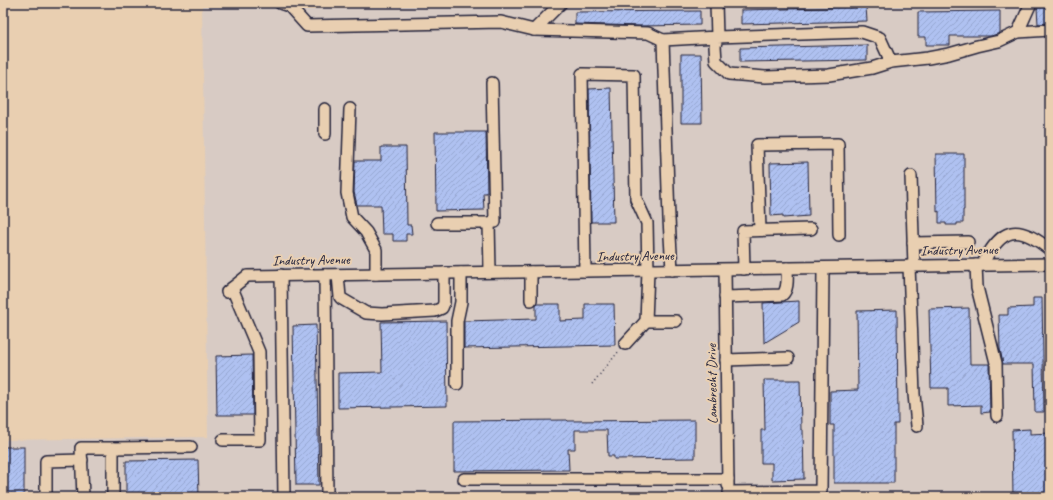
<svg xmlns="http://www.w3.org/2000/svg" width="1053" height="500" font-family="Caveat,sans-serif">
  <defs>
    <pattern id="building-hatch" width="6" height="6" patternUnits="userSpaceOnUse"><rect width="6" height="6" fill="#afc1f1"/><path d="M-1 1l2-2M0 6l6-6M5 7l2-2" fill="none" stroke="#96a6d0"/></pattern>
  </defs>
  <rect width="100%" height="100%" fill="#e9cfb1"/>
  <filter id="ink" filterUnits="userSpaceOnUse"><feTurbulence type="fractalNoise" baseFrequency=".025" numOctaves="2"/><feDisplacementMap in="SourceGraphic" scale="8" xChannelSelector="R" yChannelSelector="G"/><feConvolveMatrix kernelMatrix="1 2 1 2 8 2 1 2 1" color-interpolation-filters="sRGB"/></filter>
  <g filter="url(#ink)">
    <!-- built -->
    <polygon fill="#d8cbc4" points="202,3 1050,3 1050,497 3,497 3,440 208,437"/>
    <!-- building -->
    <g fill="url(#building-hatch)" stroke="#22223b">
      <polygon points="866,7 867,21 741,24 741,10"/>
      <polygon points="1050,7 1050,23 1038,24 1037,8"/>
      <polygon points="700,11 700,25 640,26 575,24 575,12"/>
      <polygon points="1000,11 1000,33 991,36 950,36 950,45 926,45 926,37 918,37 918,12"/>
      <polygon points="867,45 867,60 740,62 740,48"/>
      <polygon points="681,54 701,54 702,123 681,123"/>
      <polygon points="611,88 614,222 591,222 589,89"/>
      <polygon points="435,132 486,132 487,193 483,193 484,210 436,211"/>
      <polygon points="381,147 406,147 407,225 411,225 412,234 406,234 406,241 393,241 393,234 382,234 381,205 357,205 354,192 355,161 381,161"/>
      <polygon points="936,154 964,154 964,210 963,210 963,223 957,223 957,225 946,225 946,223 939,223 939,211 937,212"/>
      <polygon points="808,162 809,216 783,218 783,215 771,216 770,163"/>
      <polygon points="1033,298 1042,298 1044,412 1035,412 1034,364 1003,364 1000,349 999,315 1008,315 1008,308 1033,307"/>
      <polygon points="799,301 799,322 764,343 763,303"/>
      <polygon points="536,304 560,304 560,321 585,320 585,304 614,304 615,345 464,348 464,321 536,319"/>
      <polygon points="969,308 970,364 989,364 990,412 981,413 981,405 948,406 948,388 931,388 929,309"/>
      <polygon points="897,310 898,424 894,424 894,483 834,483 834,425 830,425 830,391 858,390 857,311"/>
      <polygon points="446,321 447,406 338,408 338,373 382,372 381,322"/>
      <polygon points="316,325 319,485 296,485 293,326"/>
      <polygon points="252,355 253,415 217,415 216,356"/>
      <polygon points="764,380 800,380 801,430 803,430 804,479 772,480 772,463 761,463 761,430 765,430"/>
      <polygon points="567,420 568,421 695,420 695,458 614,459 614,456 608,456 607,430 575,430 575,449 568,449 569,470 454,471 454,421"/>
      <polygon points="1030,429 1030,434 1050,433 1050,497 1013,497 1012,430"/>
      <rect x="3" y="447" width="21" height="50"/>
      <polygon points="198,460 199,497 126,497 126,461"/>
    </g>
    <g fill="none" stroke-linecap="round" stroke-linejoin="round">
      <defs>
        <g id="minor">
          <polyline points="280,3 289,6 307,26 501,22 534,30 648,33 663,40"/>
          <polyline points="534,30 561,3"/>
          <polyline points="1018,32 1031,3"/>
          <polyline points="891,62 880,38 862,32 717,37 715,46 716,61 729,74 765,77 829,75 872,68 891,62 928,58 949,54 977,46 999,41 1018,32 1050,30"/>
          <polyline points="350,109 347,193 352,217 366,232 376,250 376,274"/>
          <polyline points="325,134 325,109"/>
          <polyline points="911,176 914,266"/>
          <polyline points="437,223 489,223 490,272"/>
          <polyline points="489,223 495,222 492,83"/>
          <polyline points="760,230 757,145 838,144 839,235"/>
          <polyline points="913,243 968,242"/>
          <polyline points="976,265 977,287 996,363 997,416"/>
          <path d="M 982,265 C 1001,228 1017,222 1050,250"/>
          <polyline points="909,266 914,394 917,426"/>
          <polyline points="744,269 743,231 811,229"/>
          <polyline points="672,270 669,219 663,40 717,37 716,3"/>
          <polyline points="725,270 728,485"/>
          <polyline points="585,271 582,74 634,75 636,199 647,223 648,271 646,321 625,344"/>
          <polyline points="281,275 284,497"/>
          <polyline points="325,275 327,497"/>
          <polyline points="338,275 340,297 342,299 366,313 382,314 435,311 442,308 444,303 444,273"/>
          <polyline points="227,292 247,276 1050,264"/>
          <path d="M 725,297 L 782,295 C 789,289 787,277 787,268"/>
          <polyline points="531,300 531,272"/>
          <polyline points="646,321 676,321"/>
          <polyline points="726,360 788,358"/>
          <polyline points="457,384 457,321 461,302 461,273"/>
          <polyline points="223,440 260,440 259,352 232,288"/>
          <polyline points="113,448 191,447"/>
          <polyline points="464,479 728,479"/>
          <polyline points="729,492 821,491 823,268"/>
          <polyline points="46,497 46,461 82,460"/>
          <polyline points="83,497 81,448 113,448 113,497"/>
        </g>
      </defs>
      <!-- minor casing -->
      <use href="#minor" stroke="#22223b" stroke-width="14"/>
      <!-- path -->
      <polyline stroke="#22223b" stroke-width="1.5" stroke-dasharray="1 3" stroke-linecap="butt" points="592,384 619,351"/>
      <!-- minor -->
      <use href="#minor" stroke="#e9cfb1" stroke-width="11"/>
    </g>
  </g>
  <g text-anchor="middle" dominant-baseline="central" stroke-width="4" stroke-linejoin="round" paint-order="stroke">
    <!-- street labels -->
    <g font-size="14" fill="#22223b" stroke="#e9cfb1">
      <text transform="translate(959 250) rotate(-1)">Industry Avenue</text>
      <text transform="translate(635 256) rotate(-1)">Industry Avenue</text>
      <text transform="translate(311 260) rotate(-1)">Industry Avenue</text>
      <text transform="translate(712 384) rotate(-91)">Lambrecht Drive</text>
    </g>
  </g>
  <!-- margin -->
  <rect width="1053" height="500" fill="none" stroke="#e9cfb1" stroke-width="16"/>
  <rect x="8" y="8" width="1037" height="484" fill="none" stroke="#22223b" stroke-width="1.5" filter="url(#ink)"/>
</svg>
